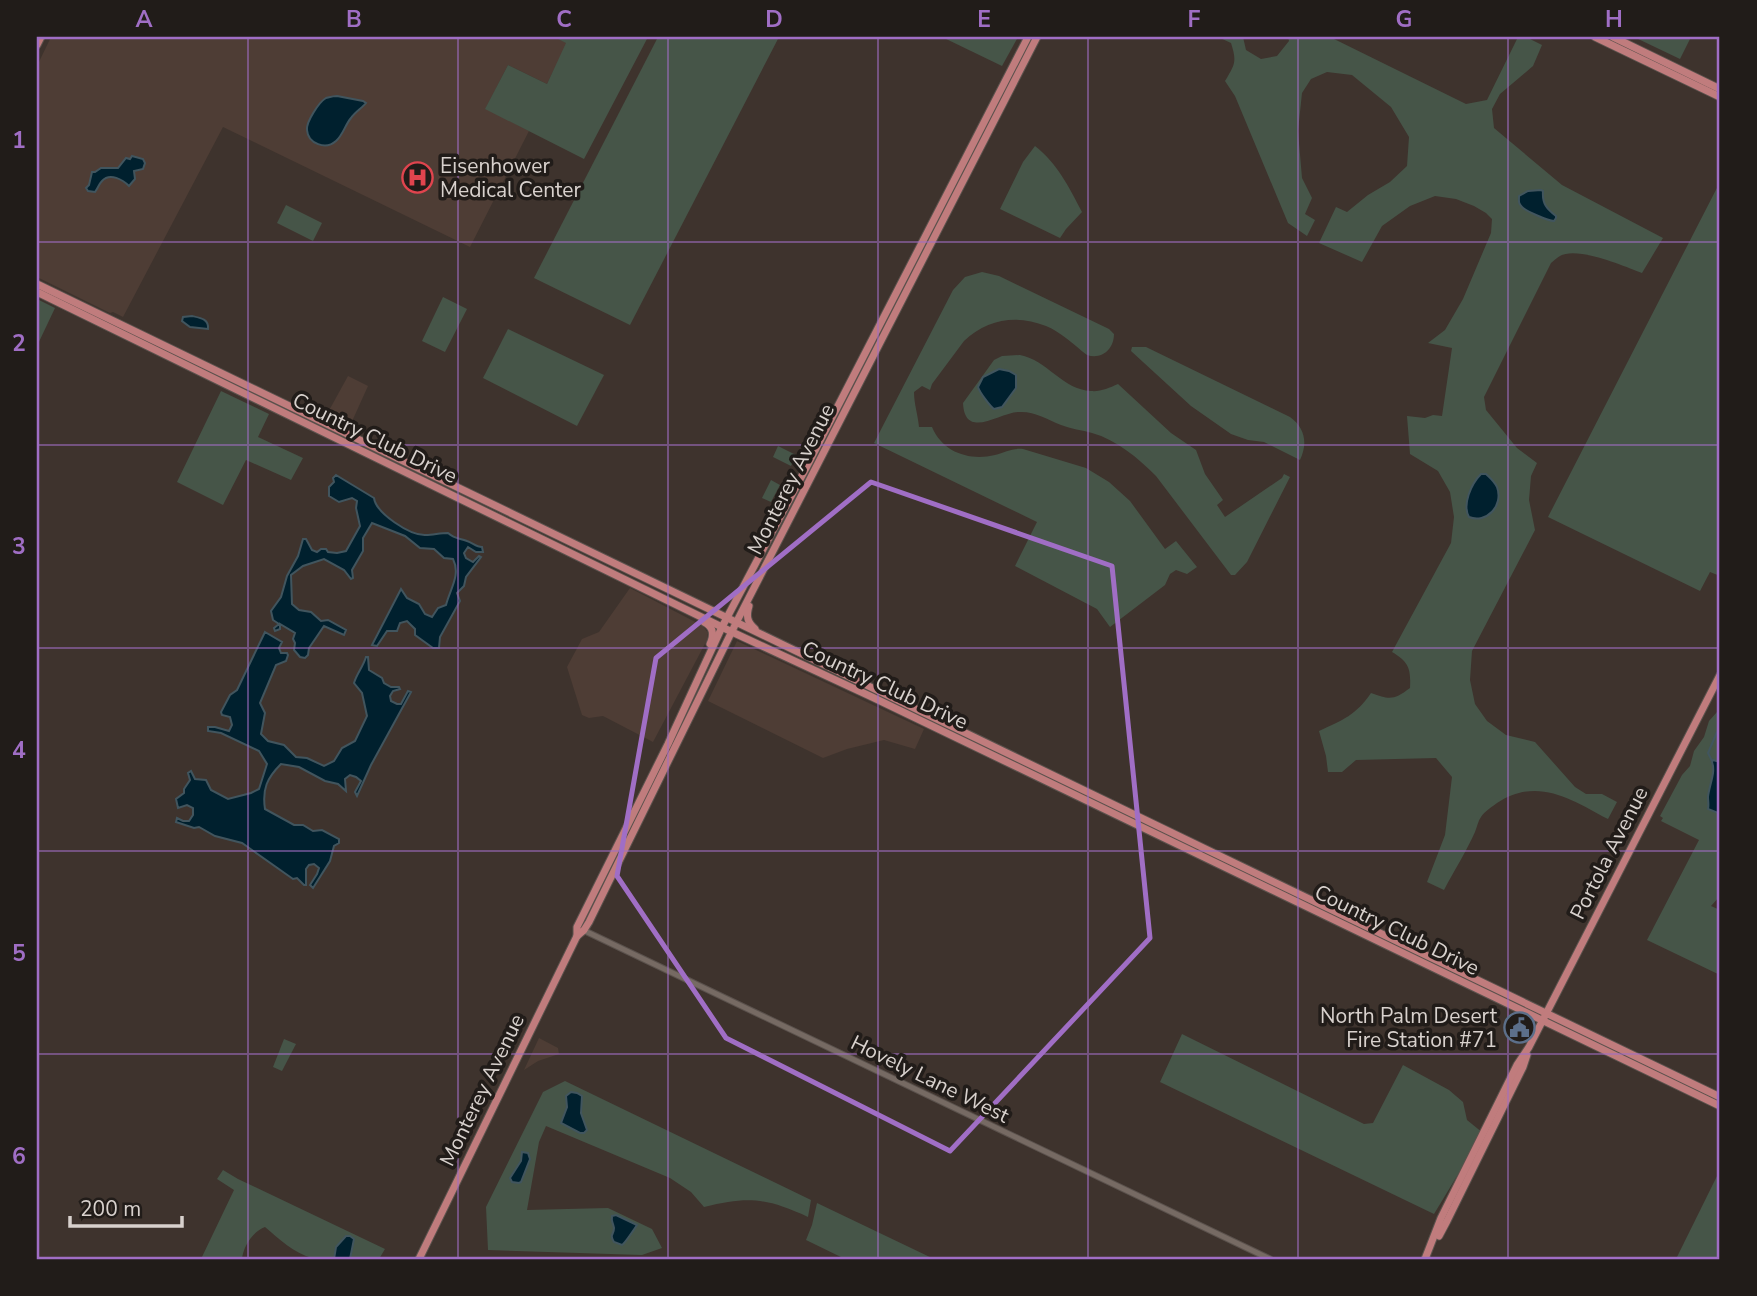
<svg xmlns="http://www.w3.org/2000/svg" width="1757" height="1296" font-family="'Nunito Sans',sans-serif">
  <rect width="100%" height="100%" fill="#3e332d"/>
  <!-- built -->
  <g fill="#4e3d35">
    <polygon points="51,37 554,37 567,43 547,84 508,65 486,108 529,131 470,247 223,127 123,317 113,312 110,313 37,277 37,66"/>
    <polygon points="348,376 368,386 349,428 326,416"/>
    <polygon points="630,588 703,626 708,633 707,640 653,742 603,716 589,718 582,715 567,667 582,639 599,632"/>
    <polygon points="737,641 924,729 915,749 884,740 847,749 823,758 708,701"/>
    <polygon points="539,1038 558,1048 559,1054 538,1061 524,1070"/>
  </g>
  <!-- green -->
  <g fill="#465548">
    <polygon points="554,37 648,37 584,159 485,109 508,65 547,84 566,43"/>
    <polygon points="658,37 779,37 630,325 534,278"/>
    <polygon points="942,37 1018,37 1002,66"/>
    <path d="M 1218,37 L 1243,37 L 1246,50 L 1261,59 L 1277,56 L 1289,41 L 1288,37 L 1330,37 L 1466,104 L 1487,100 L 1518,37 L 1526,37 L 1542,45 L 1533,66 L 1500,94 L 1492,109 L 1494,128 L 1562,185 L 1663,238 L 1642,273 C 1624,266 1577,246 1560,256 C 1556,258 1554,261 1551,263 L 1484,397 L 1486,410 L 1517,448 L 1537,463 L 1531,476 L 1529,500 L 1535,530 L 1472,651 L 1470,680 L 1475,704 L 1487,721 L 1506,735 L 1535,742 L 1575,787 L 1586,794 L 1602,794 L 1617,802 L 1608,819 C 1572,800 1538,776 1497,803 C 1492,807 1485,811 1481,817 C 1478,821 1477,827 1475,832 C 1466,852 1454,871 1444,890 L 1427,882 L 1445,835 L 1452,777 L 1436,758 L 1356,760 L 1342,772 L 1328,772 L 1326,756 L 1319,731 C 1343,720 1356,715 1371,693 C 1390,700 1394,700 1410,688 C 1411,669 1409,662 1392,652 L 1451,543 L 1454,517 L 1450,492 L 1438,471 L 1410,454 L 1407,416 L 1425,418 L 1433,415 L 1442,416 L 1452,348 L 1428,343 L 1445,330 L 1463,299 L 1491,233 L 1492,219 L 1486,213 L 1474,206 L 1456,199 L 1435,196 L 1410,206 L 1382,226 L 1362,262 L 1319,243 L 1336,207 L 1347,212 L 1368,195 L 1390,182 L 1407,166 L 1409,137 L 1391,107 L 1352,75 L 1327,72 L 1311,79 L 1302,93 L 1298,131 L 1302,178 L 1312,198 L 1305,214 L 1315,220 L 1307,236 L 1288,223 L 1235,96 L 1225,81 C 1235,64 1237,62 1231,43 Z"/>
    <polygon points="1634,37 1691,37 1680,59"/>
    <path d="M 1035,146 C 1057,163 1069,187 1082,212 L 1066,229 L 1060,238 L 1000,209 L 1023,162 Z"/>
    <polygon points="1720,182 1720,576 1710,572 1700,591 1548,517"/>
    <polygon points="286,205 322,223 313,241 277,223"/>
    <path d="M 982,272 L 999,276 L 1109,329 L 1114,334 C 1114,349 1102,360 1087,355 C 1074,345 1061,332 1046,326 C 1017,314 987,319 964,341 L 932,384 L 930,390 L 922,386 L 914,392 C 914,404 918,415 919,427 L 932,427 C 943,453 970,461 995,455 C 1005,452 1013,448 1023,449 L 1086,468 L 1109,482 L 1130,501 L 1165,549 L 1176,541 L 1197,567 L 1187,574 L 1176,570 L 1170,574 L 1165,585 L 1110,627 L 1097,609 L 1015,566 L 1037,522 L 874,443 L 953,290 L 965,277 Z"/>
    <polygon points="443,297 467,309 445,352 422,341"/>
    <polygon points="37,299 55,308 37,346"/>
    <polygon points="508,329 604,375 577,426 483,378"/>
    <path d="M 1132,347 L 1146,347 L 1290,417 C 1305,428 1308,443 1300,460 L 1264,442 L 1248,440 L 1231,434 L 1191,406 L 1131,351 Z"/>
    <path d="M 1020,355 C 1047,360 1063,390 1091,391 C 1100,392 1109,388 1118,384 L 1171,433 L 1196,450 L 1205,474 L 1223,500 L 1217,505 L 1225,517 L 1282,478 L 1284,474 L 1290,477 L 1247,562 L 1235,575 L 1231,575 L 1156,476 C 1138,458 1117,440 1092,433 C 1082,430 1071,429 1061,425 C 1047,419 1034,411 1019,412 C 1000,412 965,441 963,403 L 994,360 L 1002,356 Z"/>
    <polygon points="221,391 269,414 258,437 303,458 291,480 246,460 223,505 177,482"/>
    <polygon points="778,446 796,455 791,466 773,457"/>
    <polygon points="771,480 780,485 771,502 762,498"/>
    <polygon points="1720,705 1720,896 1711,906 1720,910 1720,975 1647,940 1699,840 1661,821 1663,818 1660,816 1682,775 1690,766 1694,751 1704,737 1709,721 1717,712"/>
    <polygon points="1182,1034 1364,1124 1373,1123 1403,1065 1449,1090 1463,1102 1467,1120 1483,1133 1434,1214 1160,1082"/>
    <polygon points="284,1039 296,1044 282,1071 273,1067"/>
    <path d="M 565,1081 L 811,1200 L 808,1217 C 766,1198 749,1196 704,1207 L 691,1192 L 670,1178 L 546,1126 L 539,1142 L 527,1210 L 608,1208 L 652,1229 L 662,1248 L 642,1255 L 488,1250 L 486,1207 L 543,1092 Z"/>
    <path d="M 223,1170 L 238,1179 L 385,1249 L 379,1259 C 363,1259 325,1262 312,1258 C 294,1253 279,1239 265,1227 C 253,1231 243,1247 242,1259 L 201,1259 L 234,1190 L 217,1179 Z"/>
    <polygon points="1720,1170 1720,1259 1676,1259"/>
    <polygon points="817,1203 934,1259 845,1259 806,1240 812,1225"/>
  </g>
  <!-- water -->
  <g fill="#00202e" stroke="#41555e" stroke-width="2">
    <path d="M 337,96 L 363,101 L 366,103 C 362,108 355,112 351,118 C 345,125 343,135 336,141 C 326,150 308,144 307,130 C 306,122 319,102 326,98 C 330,97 333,96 337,96 Z"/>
    <path d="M 132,156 L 143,159 L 145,163 L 143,169 L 134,171 L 135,179 L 129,186 C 123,180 110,172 102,181 C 99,184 98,188 95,192 L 88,191 L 86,188 L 89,185 L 92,172 L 95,172 L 101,168 L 118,168 L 126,158 L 130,159 Z"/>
    <path d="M 1541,190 L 1543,191 C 1542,204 1547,209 1556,216 L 1556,218 L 1554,221 C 1548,221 1526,211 1522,207 C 1518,203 1519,201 1519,196 L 1528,191 Z"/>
    <path d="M 192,316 C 201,318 209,319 208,329 L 190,327 L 182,321 L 183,317 Z"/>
    <path d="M 999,369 L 1009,371 L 1016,375 L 1016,388 L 1002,407 L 994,409 C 990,406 980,393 978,387 L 983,377 Z"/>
    <path d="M 1481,474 L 1486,474 C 1490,478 1494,481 1497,487 C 1504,506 1486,524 1469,517 C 1462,505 1471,484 1481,474 Z"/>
    <path d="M 336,475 L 374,498 C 376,513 410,536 426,535 C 433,535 440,533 448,533 C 455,539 459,538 467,541 C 473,543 476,547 482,547 L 483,552 L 476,552 L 468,547 L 464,553 L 466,558 L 473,562 L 479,556 L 481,557 L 466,577 L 464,586 L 457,593 L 460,601 L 440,637 L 439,648 L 433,648 L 415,635 L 415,629 L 407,621 L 400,623 L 397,631 L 387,631 L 377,646 L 372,645 L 401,589 L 407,598 L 419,604 L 425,614 L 432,617 L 438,608 L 446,605 C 450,589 461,575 453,559 L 444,558 L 434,549 L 420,548 L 405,536 L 372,523 L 363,538 L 363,551 L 352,570 L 353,578 L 351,579 L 344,570 L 324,559 L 303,566 L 291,575 L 292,604 L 299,610 L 311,612 L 321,621 L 328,620 L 346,630 L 344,635 L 324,626 L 309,648 L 308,655 L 305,658 L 300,657 L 294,650 L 295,643 L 293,639 L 295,633 L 280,624 L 280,629 L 275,631 L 274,628 L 279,624 L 273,620 L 271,611 L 281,597 L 287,576 L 298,556 L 303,539 L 306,539 L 312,550 L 317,552 L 321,549 L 326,549 L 328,552 L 337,553 L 346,551 L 360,526 L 356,508 L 357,501 L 352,498 L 339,502 L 329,496 L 329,487 L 334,482 L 333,478 Z"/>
    <path d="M 265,632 L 282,642 L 279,648 L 281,653 L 287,653 L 288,655 L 286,661 L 276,665 L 260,703 L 265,713 L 261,734 L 268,741 L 284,745 L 296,757 L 307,758 L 324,766 L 334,761 L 342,748 L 355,741 L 367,716 L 362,693 L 354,683 C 357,673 363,667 366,657 L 368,657 L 369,670 L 382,678 L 384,683 L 391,687 L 399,687 L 400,689 L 393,691 L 390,696 L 391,701 L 397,704 L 401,704 L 408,691 L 411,692 L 371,765 L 357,796 L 355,792 L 361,781 L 356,777 L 350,775 L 345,779 L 346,791 L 338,784 L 325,781 L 299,767 L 281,764 C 267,778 262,789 265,809 L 294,825 L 303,825 L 313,831 L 322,830 L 339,839 L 339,843 L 334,846 L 330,861 L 313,888 L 310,885 L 317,874 L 319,868 L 314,864 L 309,865 L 306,869 L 306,885 L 304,885 L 297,878 L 293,879 L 242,843 L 215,836 L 199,827 L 194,828 L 176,822 L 177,818 L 183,821 L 189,821 L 193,815 L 193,808 L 187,805 L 178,808 L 176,799 L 184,793 L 184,789 L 190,780 L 188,773 L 191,771 L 195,779 L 206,780 L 211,790 L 228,799 L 251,793 L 259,789 L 267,764 L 259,751 L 221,733 L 208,731 L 208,727 L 215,727 L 229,731 L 232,725 L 230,717 L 222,715 L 221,712 L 230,695 L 237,690 Z"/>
    <path d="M 1713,760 L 1720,762 L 1720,812 L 1718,813 L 1708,809 C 1709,805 1708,801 1708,797 C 1709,785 1716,773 1712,762 Z"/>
    <polygon points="571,1092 577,1093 582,1096 581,1113 587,1130 584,1133 580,1133 561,1123 567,1107 566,1096"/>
    <polygon points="522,1152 528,1153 530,1159 521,1182 519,1183 512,1182 510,1178 521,1161"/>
    <path d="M 616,1215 L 637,1225 C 635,1228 625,1243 622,1245 L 614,1242 C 609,1234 614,1235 614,1228 C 613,1222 611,1222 612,1216 Z"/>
    <polygon points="346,1236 350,1236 354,1239 350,1259 334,1259 336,1247"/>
  </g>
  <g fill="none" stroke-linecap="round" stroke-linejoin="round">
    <!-- stream -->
    <polyline stroke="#41555e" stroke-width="2" points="1712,761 1708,753 1720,725"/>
    <defs>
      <polyline id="minor" points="583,930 1270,1259"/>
      <g id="major">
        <polyline points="1595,37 1720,97"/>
        <polyline points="1613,37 1720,89"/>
        <polyline points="37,45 41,37"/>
        <path d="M 37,284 C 597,557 1159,826 1720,1097"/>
        <polyline points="37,292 732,632 872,697 1720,1106"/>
        <path d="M 749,606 C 746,616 747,622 755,629"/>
        <path d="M 704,622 C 714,627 714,635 710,644"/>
        <polyline points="577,936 577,927 668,744 722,627 805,470 1028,37"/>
        <polyline points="1439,1236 1447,1221 1523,1067 1527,1055"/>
        <polyline points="419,1259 577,936 584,930 589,922 736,623 1037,37"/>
        <polyline points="1425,1259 1441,1218 1517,1065 1529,1047 1720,675"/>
      </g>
    </defs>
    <!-- minor casing -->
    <use href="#minor" stroke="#5b524d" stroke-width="7"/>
    <!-- major casing -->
    <use href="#major" stroke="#5b524d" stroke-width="9"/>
    <!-- minor -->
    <use href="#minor" stroke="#766a63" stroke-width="5"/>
    <!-- major -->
    <use href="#major" stroke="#c07c7d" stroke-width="7"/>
  </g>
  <!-- marked area -->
  <path fill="none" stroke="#a06ec5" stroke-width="5" stroke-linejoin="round" d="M 871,482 L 1112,566 L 1150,938 L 950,1151 L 726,1038 L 617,876 L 656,658 Z"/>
  <!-- grid -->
  <path fill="none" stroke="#a06ec5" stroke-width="2" stroke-opacity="0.55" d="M 248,37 L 248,1259M 458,37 L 458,1259M 668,37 L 668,1259M 878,37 L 878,1259M 1088,37 L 1088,1259M 1298,37 L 1298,1259M 1508,37 L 1508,1259M 37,242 L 1720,242M 37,445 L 1720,445M 37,648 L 1720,648M 37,851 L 1720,851M 37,1054 L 1720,1054"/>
  <!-- icons -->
  <defs>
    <symbol id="hospital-ring" viewBox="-11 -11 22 22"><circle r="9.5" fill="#211c19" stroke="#e0444e" stroke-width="1.5"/><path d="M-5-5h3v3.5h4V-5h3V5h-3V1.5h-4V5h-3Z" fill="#e0444e"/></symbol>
    <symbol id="civic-ring" viewBox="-11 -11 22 22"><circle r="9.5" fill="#211c19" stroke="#5c6f8a" stroke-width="1.5"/><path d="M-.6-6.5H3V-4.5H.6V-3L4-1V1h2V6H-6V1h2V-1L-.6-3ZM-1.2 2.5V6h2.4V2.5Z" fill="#5c6f8a"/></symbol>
  </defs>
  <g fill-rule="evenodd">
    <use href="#hospital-ring" x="400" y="160" width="35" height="35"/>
    <use href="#civic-ring" x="1502" y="1010" width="35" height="35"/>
  </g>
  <g text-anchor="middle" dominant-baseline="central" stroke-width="7" stroke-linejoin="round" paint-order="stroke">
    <!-- poi labels -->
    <g font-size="21" fill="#d8d1cd" stroke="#211c19" text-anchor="start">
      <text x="440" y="166">Eisenhower<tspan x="440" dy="24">Medical Center</tspan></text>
      <text x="1497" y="1016" text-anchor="end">North Palm Desert<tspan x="1497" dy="24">Fire Station #71</tspan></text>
    </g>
    <!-- street labels -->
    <g font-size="21" fill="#d8d1cd" stroke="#211c19">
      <text transform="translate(375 438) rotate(26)">Country Club Drive</text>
      <text transform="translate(791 479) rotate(-63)">Monterey Avenue</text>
      <text transform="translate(885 685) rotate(25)">Country Club Drive</text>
      <text transform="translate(1609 853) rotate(-63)">Portola Avenue</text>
      <text transform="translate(1397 930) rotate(26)">Country Club Drive</text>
      <text transform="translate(930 1079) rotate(26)">Hovely Lane West</text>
      <text transform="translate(482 1090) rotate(-64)">Monterey Avenue</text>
    </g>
  </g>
  <!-- border -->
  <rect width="1757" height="1296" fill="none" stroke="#211c19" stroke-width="77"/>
  <!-- scale -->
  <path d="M70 1216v10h112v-10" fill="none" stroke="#d8d1cd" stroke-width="3.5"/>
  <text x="80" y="1216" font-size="21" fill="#d8d1cd" stroke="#211c19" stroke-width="5" paint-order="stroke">200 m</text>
  <rect x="38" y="38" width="1680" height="1220" fill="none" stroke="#a06ec5" stroke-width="2.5"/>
  <g font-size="23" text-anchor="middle" font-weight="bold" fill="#a06ec5">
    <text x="144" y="27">A</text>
    <text x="354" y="27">B</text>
    <text x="564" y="27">C</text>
    <text x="774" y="27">D</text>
    <text x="984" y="27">E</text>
    <text x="1194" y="27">F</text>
    <text x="1404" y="27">G</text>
    <text x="1614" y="27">H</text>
    <text x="19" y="148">1</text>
    <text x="19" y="351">2</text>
    <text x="19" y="554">3</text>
    <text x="19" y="758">4</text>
    <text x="19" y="961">5</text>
    <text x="19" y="1164">6</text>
  </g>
</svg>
